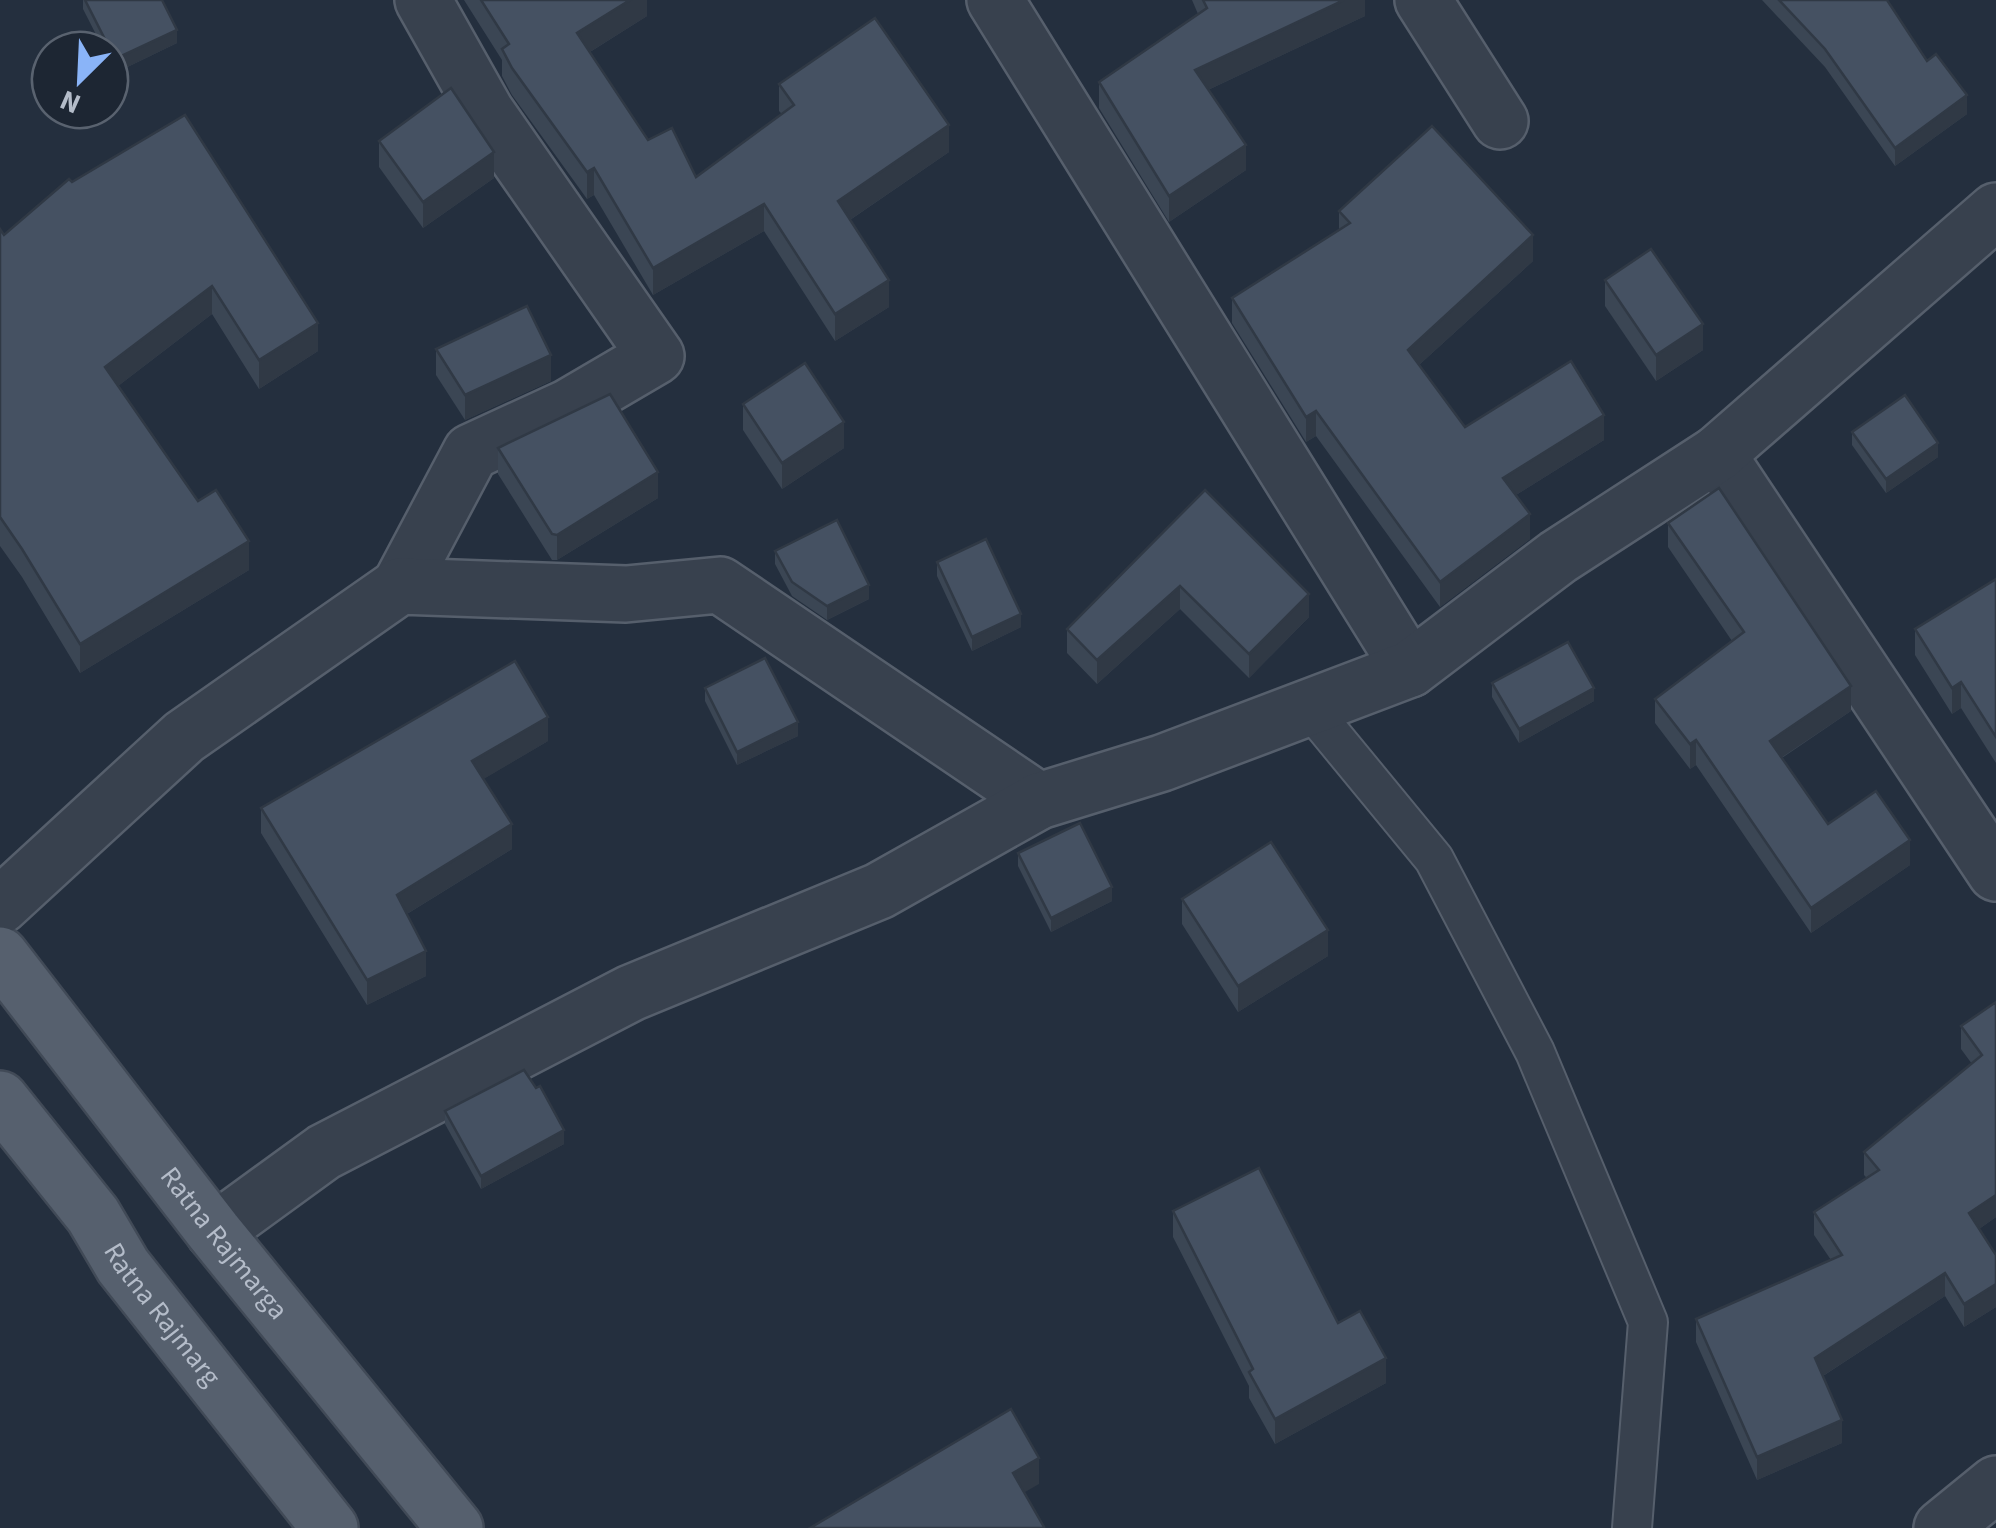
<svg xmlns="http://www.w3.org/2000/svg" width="1996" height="1528" font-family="'Source Sans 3',sans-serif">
  <rect width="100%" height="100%" fill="#242f3e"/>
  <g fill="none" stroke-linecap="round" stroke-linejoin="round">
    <defs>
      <polyline id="lane" points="1309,707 1434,859 1535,1052 1648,1322 1632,1528"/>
      <g id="street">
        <polyline points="995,0 1410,669"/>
        <polyline points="1423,0 1500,121"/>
        <polyline points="1717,454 1996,873"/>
        <polyline points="400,586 471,452 569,407 656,356 486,112 423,0"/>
        <polyline points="0,906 184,737 400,586 626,594 720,585 1039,801"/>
        <polyline points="214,1232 324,1152 631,993 879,891 1039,801 1162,763 1410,669 1558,557 1717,454 1996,211"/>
        <polyline points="1942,1528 1996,1484"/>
      </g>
      <g id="primary">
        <path id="s1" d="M 0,955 L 214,1232 L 455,1528"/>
        <path id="s2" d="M 0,1099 L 93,1215 L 123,1266 L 330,1528"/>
      </g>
    </defs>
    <!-- lane casing -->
    <use href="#lane" stroke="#565f6c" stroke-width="42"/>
    <!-- street casing -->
    <use href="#street" stroke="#565f6c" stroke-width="60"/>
    <!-- primary casing -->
    <use href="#primary" stroke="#414a57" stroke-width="60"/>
    <!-- lane -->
    <use href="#lane" stroke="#38414e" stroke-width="38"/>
    <!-- street -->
    <use href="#street" stroke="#38414e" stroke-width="55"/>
    <!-- primary -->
    <use href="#primary" stroke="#56606e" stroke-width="55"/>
  </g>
  <!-- wall -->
  <g fill="#3b4654">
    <polygon points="83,0 162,0 177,43 115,73 110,63 110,50 104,50 83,9"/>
    <polygon points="464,0 647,0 647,16 590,52 648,140 696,177 782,114 779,111 779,84 949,152 850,220 889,307 835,341 764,231 653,295 594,195 587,199 512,95 502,76 502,60"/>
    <polygon points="1192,0 1365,0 1365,16 1208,90 1246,170 1169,222 1099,108 1099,82 1198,14"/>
    <polygon points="1762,0 1887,0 1927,61 1967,114 1895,166 1825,67"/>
    <polygon points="379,141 494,178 423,228 379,167"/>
    <polygon points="72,182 318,351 259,389 212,314 118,386 198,501 249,570 80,673 22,577 0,546 0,229 4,235"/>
    <polygon points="1339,211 1533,261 1419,365 1465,427 1604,440 1516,495 1530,539 1440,607 1316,436 1306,442 1232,323 1232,298 1339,230"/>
    <polygon points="1605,280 1703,350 1656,381 1605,306"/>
    <polygon points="436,349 551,381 465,420 436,375"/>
    <polygon points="743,404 844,448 782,489 743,430"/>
    <polygon points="1852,432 1938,457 1886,493 1852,445"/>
    <polygon points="498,448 658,498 557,560 552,560 498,474"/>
    <polygon points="1205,490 1309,617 1249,678 1180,609 1097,684 1067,653 1067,629"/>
    <polygon points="1668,523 1851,711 1782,758 1828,824 1910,865 1811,933 1696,765 1690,769 1655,723 1655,699 1732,641 1668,547"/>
    <polygon points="775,551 869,599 827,620 792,596 775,564"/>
    <polygon points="937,562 1021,627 972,651 937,576"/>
    <polygon points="1996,579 1996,763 1961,708 1952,714 1915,655 1915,629"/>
    <polygon points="1492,683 1594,701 1519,743 1492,697"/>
    <polygon points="705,688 798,736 737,765 705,701"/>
    <polygon points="548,741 483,779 512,849 407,914 426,976 367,1005 261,833 261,808"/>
    <polygon points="1018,853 1112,901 1051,932 1018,866"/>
    <polygon points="1182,899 1328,956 1238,1012 1182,924"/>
    <polygon points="1996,1002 1996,1217 1979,1229 1996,1255 1996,1307 1964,1327 1945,1296 1823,1376 1842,1443 1757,1480 1696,1342 1696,1319 1831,1260 1814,1235 1814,1212 1867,1178 1864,1175 1864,1152 1972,1064 1961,1049 1961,1026"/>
    <polygon points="445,1111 564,1144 481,1189 445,1124"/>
    <polygon points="1173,1211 1338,1323 1386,1383 1275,1444 1249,1398 1249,1386 1173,1237"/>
  </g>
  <!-- shaded-wall -->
  <g fill="#303945">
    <polygon points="630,0 647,0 647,16 577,60 577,33"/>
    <polygon points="1344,0 1365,0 1365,16 1195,96 1195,70"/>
    <polygon points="177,30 177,43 115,73 115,59"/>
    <polygon points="1967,95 1967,114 1895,166 1895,148"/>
    <polygon points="949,125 949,152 838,228 838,201"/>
    <polygon points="1246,145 1246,170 1169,222 1169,196"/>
    <polygon points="494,152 494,178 423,228 423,202"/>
    <polygon points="594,168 594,195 587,199 587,172"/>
    <polygon points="764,204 764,231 653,295 653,268"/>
    <polygon points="1533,235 1533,261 1408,375 1408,350"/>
    <polygon points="889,280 889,307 835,341 835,314"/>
    <polygon points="212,286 212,314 105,396 105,367"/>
    <polygon points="318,323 318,351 259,389 259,360"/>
    <polygon points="1703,324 1703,350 1656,381 1656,355"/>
    <polygon points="551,355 551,381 465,420 465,395"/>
    <polygon points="1316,411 1316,436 1306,442 1306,417"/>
    <polygon points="1604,415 1604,440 1503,503 1503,478"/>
    <polygon points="844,422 844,448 782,489 782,463"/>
    <polygon points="1938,443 1938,457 1886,493 1886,479"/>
    <polygon points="658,472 658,498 557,560 557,535"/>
    <polygon points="1530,514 1530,539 1440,607 1440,582"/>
    <polygon points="249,541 249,570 80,673 80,644"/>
    <polygon points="869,585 869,599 827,620 827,606"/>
    <polygon points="1180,586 1180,609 1097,684 1097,660"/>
    <polygon points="1309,594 1309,617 1249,678 1249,654"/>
    <polygon points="1021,614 1021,627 972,651 972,637"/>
    <polygon points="1961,682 1961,708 1952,714 1952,688"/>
    <polygon points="1851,686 1851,711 1770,765 1770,741"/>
    <polygon points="1594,688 1594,701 1519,743 1519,729"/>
    <polygon points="548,717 548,741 472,786 472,761"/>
    <polygon points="798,722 798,736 737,765 737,752"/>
    <polygon points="1696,740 1696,765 1690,769 1690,744"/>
    <polygon points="512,824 512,849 397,920 397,895"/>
    <polygon points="1910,840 1910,865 1811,933 1811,908"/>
    <polygon points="1112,887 1112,901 1051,932 1051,918"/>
    <polygon points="1328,930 1328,956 1238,1012 1238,986"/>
    <polygon points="426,951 426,976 367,1005 367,980"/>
    <polygon points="564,1130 564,1144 481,1189 481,1176"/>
    <polygon points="1996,1195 1996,1217 1969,1236 1969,1213"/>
    <polygon points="1945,1273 1945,1296 1815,1381 1815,1358"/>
    <polygon points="1996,1284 1996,1307 1964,1327 1964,1304"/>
    <polygon points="1386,1358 1386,1383 1275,1444 1275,1419"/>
    <polygon points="1842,1420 1842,1443 1757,1480 1757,1457"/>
    <polygon points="1039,1458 1039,1484 1013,1499 1013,1473"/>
  </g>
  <!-- building -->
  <g fill="#455162" stroke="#303945" stroke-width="2.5">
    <polygon points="85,0 162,0 177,30 115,59"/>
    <polygon points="481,0 630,0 577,33 648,140 672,128 696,177 794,105 779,84 875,18 949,125 838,201 889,280 835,314 764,204 653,268 594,168 587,172 512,68 502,49 509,44"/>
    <polygon points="1203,0 1344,0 1195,70 1246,145 1169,196 1099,82 1207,8"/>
    <polygon points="1779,0 1887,0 1927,61 1936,54 1967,95 1895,148 1825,49"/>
    <polygon points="451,88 494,152 423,202 379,141"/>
    <polygon points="185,115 318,323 259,360 212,286 105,367 198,501 216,490 249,541 80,644 22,549 0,517 0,229 4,235 69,179 72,182"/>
    <polygon points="1432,126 1533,235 1408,350 1465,427 1571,361 1604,415 1503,478 1530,514 1440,582 1316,411 1306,417 1232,298 1350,223 1339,211"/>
    <polygon points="1651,249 1703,324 1656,355 1605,280"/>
    <polygon points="527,306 551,355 465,395 436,349"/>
    <polygon points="805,363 844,422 782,463 743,404"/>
    <polygon points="610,394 658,472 557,535 552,534 498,448"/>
    <polygon points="1905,395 1938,443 1886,479 1852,432"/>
    <polygon points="1719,488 1851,686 1770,741 1828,824 1876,791 1910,840 1811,908 1696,740 1690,744 1655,699 1744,632 1668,523"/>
    <polygon points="1205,490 1309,594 1249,654 1180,586 1097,660 1067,629"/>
    <polygon points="837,520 869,585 827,606 792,582 775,551"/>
    <polygon points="986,539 1021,614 972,637 937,562"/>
    <polygon points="1996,579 1996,737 1961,682 1952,688 1915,629"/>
    <polygon points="1568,642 1594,688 1519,729 1492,683"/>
    <polygon points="765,658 798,722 737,752 705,688"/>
    <polygon points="515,661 548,717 472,761 512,824 397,895 426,951 367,980 261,808"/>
    <polygon points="1080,823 1112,887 1051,918 1018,853"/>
    <polygon points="1271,842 1328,930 1238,986 1182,899"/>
    <polygon points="1996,1002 1996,1195 1969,1213 1996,1255 1996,1284 1964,1304 1945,1273 1815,1358 1842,1420 1757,1457 1696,1319 1842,1255 1814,1212 1879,1170 1864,1152 1982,1055 1961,1026"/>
    <polygon points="524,1070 536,1088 540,1086 564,1130 481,1176 445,1111"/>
    <polygon points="1259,1168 1338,1323 1360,1311 1386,1358 1275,1419 1249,1372 1253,1369 1173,1211"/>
    <polygon points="1011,1409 1039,1458 1013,1473 1044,1527 1042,1528 810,1528"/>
  </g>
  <g text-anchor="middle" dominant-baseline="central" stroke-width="9" stroke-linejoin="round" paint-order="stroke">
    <!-- street labels -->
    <g font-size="28" fill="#b4bcc9" stroke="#1d2633">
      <text stroke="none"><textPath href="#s1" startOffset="365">Ratna Rajmarga</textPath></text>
      <text stroke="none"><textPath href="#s2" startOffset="270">Ratna Rajmarg</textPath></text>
    </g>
  </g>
  <!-- north arrow -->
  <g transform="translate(80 80) rotate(204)"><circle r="48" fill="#1d2633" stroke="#59626f" stroke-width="2.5"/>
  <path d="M0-8L18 38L0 25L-18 38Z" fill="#8ab4f8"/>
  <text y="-15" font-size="28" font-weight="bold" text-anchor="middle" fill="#b4bcc9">N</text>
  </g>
</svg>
